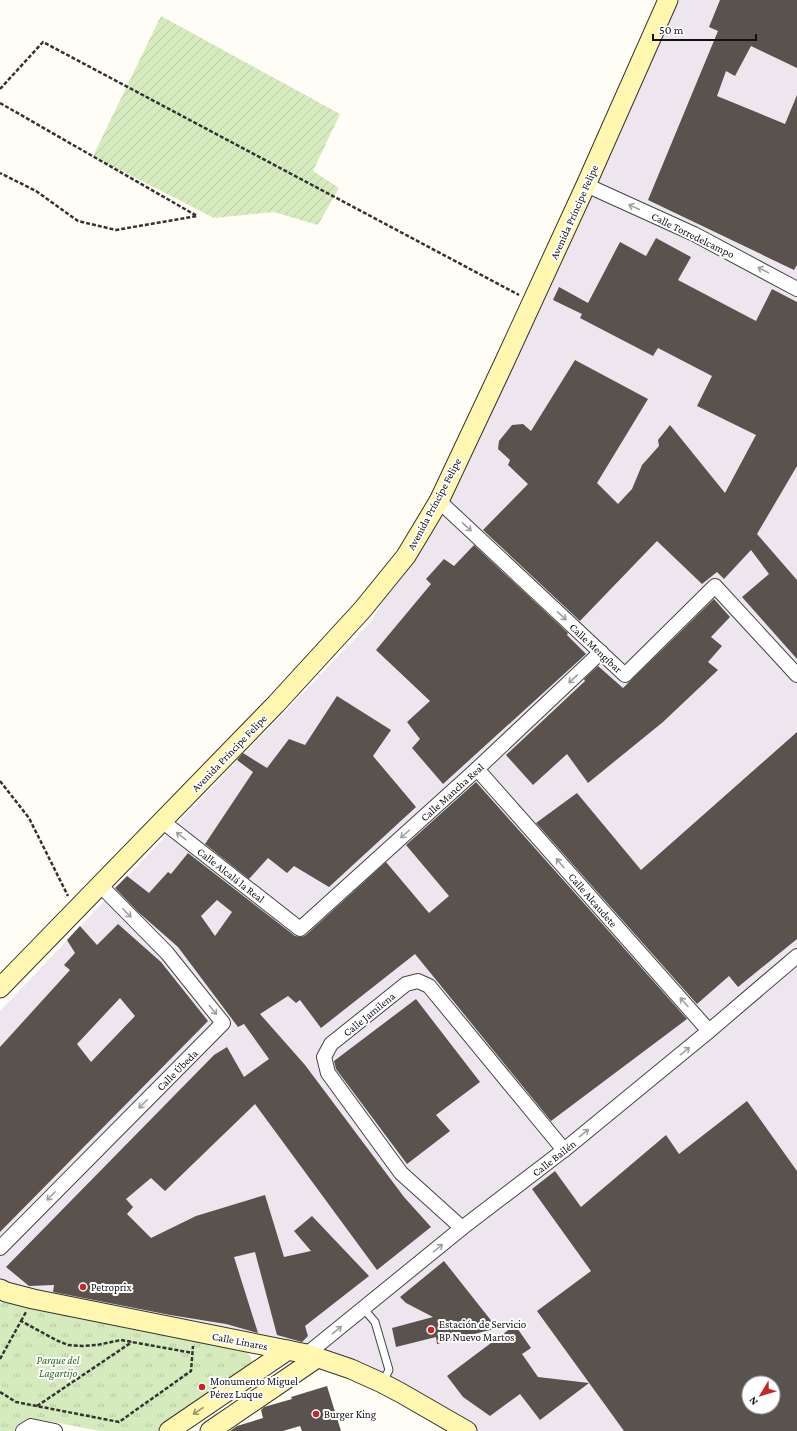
<svg xmlns="http://www.w3.org/2000/svg" width="797" height="1431" font-family="'Crimson Pro',serif">
  <defs>
    <pattern id="grass-tufts" width="24" height="20" patternUnits="userSpaceOnUse"><rect width="24" height="20" fill="#d5ebbd"/><path d="M3 7l-1-3M5 7V3M7 7l1-3M15 17l-1-3M17 17v-4M19 17l1-3" fill="none" stroke="#b6c8a1"/></pattern>
    <pattern id="garden-furrows" width="10" height="10" patternUnits="userSpaceOnUse"><rect width="10" height="10" fill="#d5ebbd"/><path d="M-1 1l2-2M0 10L10 0M9 11l2-2" fill="none" stroke="#b6c8a1"/></pattern>
  </defs>
  <rect width="100%" height="100%" fill="#fffdf5"/>
  <!-- industrial -->
  <path fill="#eee6ef" fill-rule="evenodd" d="M 679,0 L 797,0 L 797,1431 L 453,1431 L 380,1389 L 296,1358 L 42,1307 L 4,1302 L 0,1300 L 0,1011 L 198,802 L 371,622 L 439,501 L 593,189 ZM 749,1383 L 773,1383 L 773,1407 L 749,1407 Z"/>
  <!-- grass -->
  <path fill="url(#grass-tufts)" d="M 4,1302 L 42,1307 L 241,1347 C 252,1356 254,1358 250,1372 L 158,1431 L 100,1431 L 32,1418 L 13,1431 L 0,1431 L 0,1303 Z"/>
  <!-- garden -->
  <polygon fill="url(#garden-furrows)" points="161,16 340,114 313,171 339,188 318,225 274,212 214,218 93,156"/>
  <!-- building -->
  <g fill="#5a524d" fill-rule="evenodd">
    <polygon points="720,0 797,0 797,68 751,46 735,76 726,71 717,96 785,124 797,95 797,265 794,270 648,200 718,31 709,27"/>
    <polygon points="656,238 691,257 678,280 756,321 772,289 797,302 797,466 757,534 797,580 797,659 742,597 769,574 751,550 724,579 717,572 702,584 657,541 580,621 483,530 528,484 508,465 510,460 498,449 499,441 512,425 523,424 531,431 575,360 648,399 597,483 618,504 632,489 642,465 659,446 658,440 670,425 725,493 756,435 697,406 712,376 658,348 653,356 580,318 582,314 553,300 559,287 588,303 620,242 646,256"/>
    <polygon points="474,545 568,633 567,635 586,654 443,784 412,748 420,739 407,722 430,701 376,650 431,584 426,579 444,559 454,566"/>
    <polygon points="714,599 730,617 711,637 722,646 708,662 718,670 663,722 588,783 567,754 533,785 506,755 585,681 584,679 598,666 623,688"/>
    <polygon points="337,696 391,730 373,756 416,807 329,887 294,866 287,873 268,858 249,879 205,844 253,772 237,760 243,753 267,768 289,739 305,745"/>
    <polygon points="797,732 797,939 738,987 729,976 697,1004 536,823 577,793 641,870"/>
    <path d="M 476,782 L 687,1019 L 551,1121 L 415,954 L 321,1028 L 300,1000 L 296,1003 L 288,996 L 260,1014 L 305,1065 L 404,1197 L 431,1227 L 377,1270 L 255,1104 L 165,1191 L 151,1178 L 126,1199 L 133,1207 L 127,1214 L 151,1238 L 196,1216 L 265,1195 L 284,1257 L 311,1251 L 294,1231 L 312,1216 L 369,1276 L 305,1326 L 308,1336 L 302,1342 L 277,1335 L 255,1252 L 234,1257 L 258,1333 L 226,1324 L 170,1315 L 53,1292 L 54,1285 L 29,1286 L 6,1267 L 214,1055 L 227,1047 L 244,1077 L 269,1059 L 244,1024 L 238,1027 L 178,947 L 137,911 L 115,888 L 127,876 L 149,893 L 168,872 L 171,874 L 188,853 L 295,936 L 302,937 L 306,935 L 386,862 L 429,913 L 449,896 L 406,845 ZM 217,900 L 232,912 L 215,936 L 201,916 Z"/>
    <path d="M 118,924 L 161,962 L 208,1021 L 0,1232 L 0,1047 L 70,970 L 64,965 L 75,953 L 67,940 L 80,926 L 97,945 ZM 120,998 L 135,1016 L 91,1062 L 77,1044 Z"/>
    <polygon points="416,999 480,1082 436,1115 450,1131 407,1164 336,1069 334,1061"/>
    <path d="M 747,1101 L 797,1171 L 797,1431 L 624,1431 L 537,1311 L 591,1271 L 532,1189 L 555,1171 L 581,1207 L 666,1135 L 679,1154 ZM 749,1383 L 773,1383 L 773,1407 L 749,1407 Z"/>
    <polygon points="444,1261 497,1328 437,1344 436,1337 396,1347 392,1328 433,1317 406,1303 400,1297"/>
    <polygon points="515,1325 531,1348 522,1354 538,1377 589,1383 540,1420 520,1394 490,1416 463,1397 447,1376"/>
    <polygon points="327,1386 341,1431 302,1431 300,1426 283,1431 230,1431 237,1426 263,1418 261,1410 264,1407 292,1399 291,1397"/>
  </g>
  <g fill="none" stroke-linecap="round" stroke-linejoin="round">
    <defs>
      <polyline id="lane" points="363,1308 375,1322 389,1370 382,1383"/>
      <g id="street">
        <polyline points="586,185 694,234 797,289"/>
        <polyline points="439,501 625,675 715,586 797,675"/>
        <polyline points="477,769 709,1031"/>
        <polyline points="162,821 300,929 477,769 601,652"/>
        <polyline points="462,1228 401,1173 328,1073 324,1057 331,1044 406,984 418,981 429,986 564,1150"/>
        <polyline points="0,1248 223,1023 167,953 100,885"/>
        <polyline points="307,1354 462,1228 564,1150 709,1031 797,956"/>
        <polyline points="23,1431 31,1426 55,1431"/>
      </g>
      <g id="secondary">
        <polyline points="0,988 276,704 363,609 406,556 439,501 504,363 586,185 668,0"/>
        <polyline points="0,1289 6,1292 33,1299 307,1354 351,1369 382,1383 401,1393 467,1431"/>
        <polyline points="169,1431 288,1350"/>
        <polyline points="210,1431 317,1358"/>
      </g>
    </defs>
    <!-- lane casing -->
    <use href="#lane" stroke="#444" stroke-width="9"/>
    <!-- street casing -->
    <use href="#street" stroke="#444" stroke-width="16"/>
    <!-- secondary casing -->
    <use href="#secondary" stroke="#333" stroke-width="21"/>
    <!-- path -->
    <g stroke="#333" stroke-width="2.5" stroke-dasharray="4 2" stroke-linecap="butt">
      <polyline points="0,89 43,42 519,295"/>
      <polyline points="0,103 197,216 116,230 78,221 36,191 0,173"/>
      <polyline points="0,781 29,818 68,896"/>
      <polyline points="21,1321 26,1312"/>
      <polyline points="0,1359 21,1321 56,1340 68,1345 82,1346 97,1345 121,1340 193,1353"/>
      <polyline points="0,1392 16,1402 119,1422 191,1371 193,1346"/>
      <polyline points="37,1406 132,1342"/>
    </g>
    <!-- lane -->
    <use href="#lane" stroke="#fff" stroke-width="7"/>
    <!-- street -->
    <use href="#street" stroke="#fff" stroke-width="14"/>
    <!-- secondary -->
    <use href="#secondary" stroke="#fff6b0" stroke-width="19"/>
  </g>
  <!-- one-way arrows -->
  <defs><path id="oneway-shaft" d="M-6 0H5M1.5-3L5.5 0L1.5 3" fill="none" stroke-width="1.6" stroke-linecap="round" stroke-linejoin="round"/></defs>
  <g stroke="#a0a0a0">
    <use href="#oneway-shaft" transform="translate(634 207) rotate(-156)"/>
    <use href="#oneway-shaft" transform="translate(763 270) rotate(-152)"/>
    <use href="#oneway-shaft" transform="translate(467 527) rotate(43)"/>
    <use href="#oneway-shaft" transform="translate(562 616) rotate(43)"/>
    <use href="#oneway-shaft" transform="translate(573 679) rotate(137)"/>
    <use href="#oneway-shaft" transform="translate(405 834) rotate(138)"/>
    <use href="#oneway-shaft" transform="translate(181 836) rotate(-142)"/>
    <use href="#oneway-shaft" transform="translate(560 863) rotate(-131)"/>
    <use href="#oneway-shaft" transform="translate(127 913) rotate(45)"/>
    <use href="#oneway-shaft" transform="translate(684 1002) rotate(-131)"/>
    <use href="#oneway-shaft" transform="translate(213 1010) rotate(51)"/>
    <use href="#oneway-shaft" transform="translate(685 1051) rotate(-39)"/>
    <use href="#oneway-shaft" transform="translate(143 1104) rotate(135)"/>
    <use href="#oneway-shaft" transform="translate(584 1133) rotate(-39)"/>
    <use href="#oneway-shaft" transform="translate(51 1196) rotate(135)"/>
    <use href="#oneway-shaft" transform="translate(438 1248) rotate(-39)"/>
    <use href="#oneway-shaft" transform="translate(337 1330) rotate(-39)"/>
  </g>
  <use stroke="#948f68" href="#oneway-shaft" transform="translate(198 1411) rotate(146)"/>
  <!-- markers -->
  <g fill="#c4262e" stroke="#fff" stroke-width="1.5">
    <circle cx="83" cy="1287" r="4"/>
    <circle cx="431" cy="1330" r="4"/>
    <circle cx="202" cy="1387" r="4"/>
    <circle cx="316" cy="1414" r="4"/>
  </g>
  <g text-anchor="middle" dominant-baseline="central" stroke-width="4" stroke-linejoin="round" paint-order="stroke">
    <!-- street labels -->
    <g font-size="11" fill="#111" stroke="#fff">
      <text transform="translate(574 212) rotate(-66)">Avenida Príncipe Felipe</text>
      <text transform="translate(693 235) rotate(26)">Calle Torredelcampo</text>
      <text transform="translate(434 504) rotate(-62)">Avenida Príncipe Felipe</text>
      <text transform="translate(596 648) rotate(43)">Calle Mengíbar</text>
      <text transform="translate(229 753) rotate(-46)">Avenida Príncipe Felipe</text>
      <text transform="translate(452 792) rotate(-42)">Calle Mancha Real</text>
      <text transform="translate(231 875) rotate(38)">Calle Alcalá la Real</text>
      <text transform="translate(593 900) rotate(49)">Calle Alcaudete</text>
      <text transform="translate(369 1014) rotate(-39)">Calle Jamilena</text>
      <text transform="translate(177 1070) rotate(-45)">Calle Úbeda</text>
      <text transform="translate(554 1158) rotate(-38)">Calle Bailén</text>
      <text transform="translate(240 1341) rotate(11)">Calle Linares</text>
    </g>
    <!-- poi labels -->
    <g font-size="11" fill="#111" stroke="#fff" text-anchor="start">
      <text x="91" y="1287">Petroprix</text>
      <text x="439" y="1324">Estación de Servicio<tspan x="439" dy="13">BP Nuevo Martos</tspan></text>
      <text x="210" y="1381">Monumento Miguel<tspan x="210" dy="13">Pérez Luque</tspan></text>
      <text x="324" y="1414">Burger King</text>
    </g>
    <!-- park labels -->
    <g font-size="11" font-style="italic" fill="#2f6b1f" stroke="#fff">
      <text x="58" y="1360">Parque del<tspan x="58" dy="13">Lagartijo</tspan></text>
    </g>
  </g>
  <!-- north arrow -->
  <g transform="translate(761 1395) rotate(232)"><circle r="19" fill="#ffffff" stroke="#a0a0a0"/>
  <path d="M0-3L7 15L0 10L-7 15Z" fill="#c4262e"/>
  <text y="-6" font-size="11" font-weight="bold" text-anchor="middle" fill="#111111">N</text>
  </g>
  <!-- scale -->
  <path d="M653 34v6h103v-6" fill="none" stroke="#111111" stroke-width="2"/>
  <text x="659" y="34" font-size="12" fill="#111111" stroke="#ffffff" stroke-width="3" paint-order="stroke">50 m</text>
</svg>
